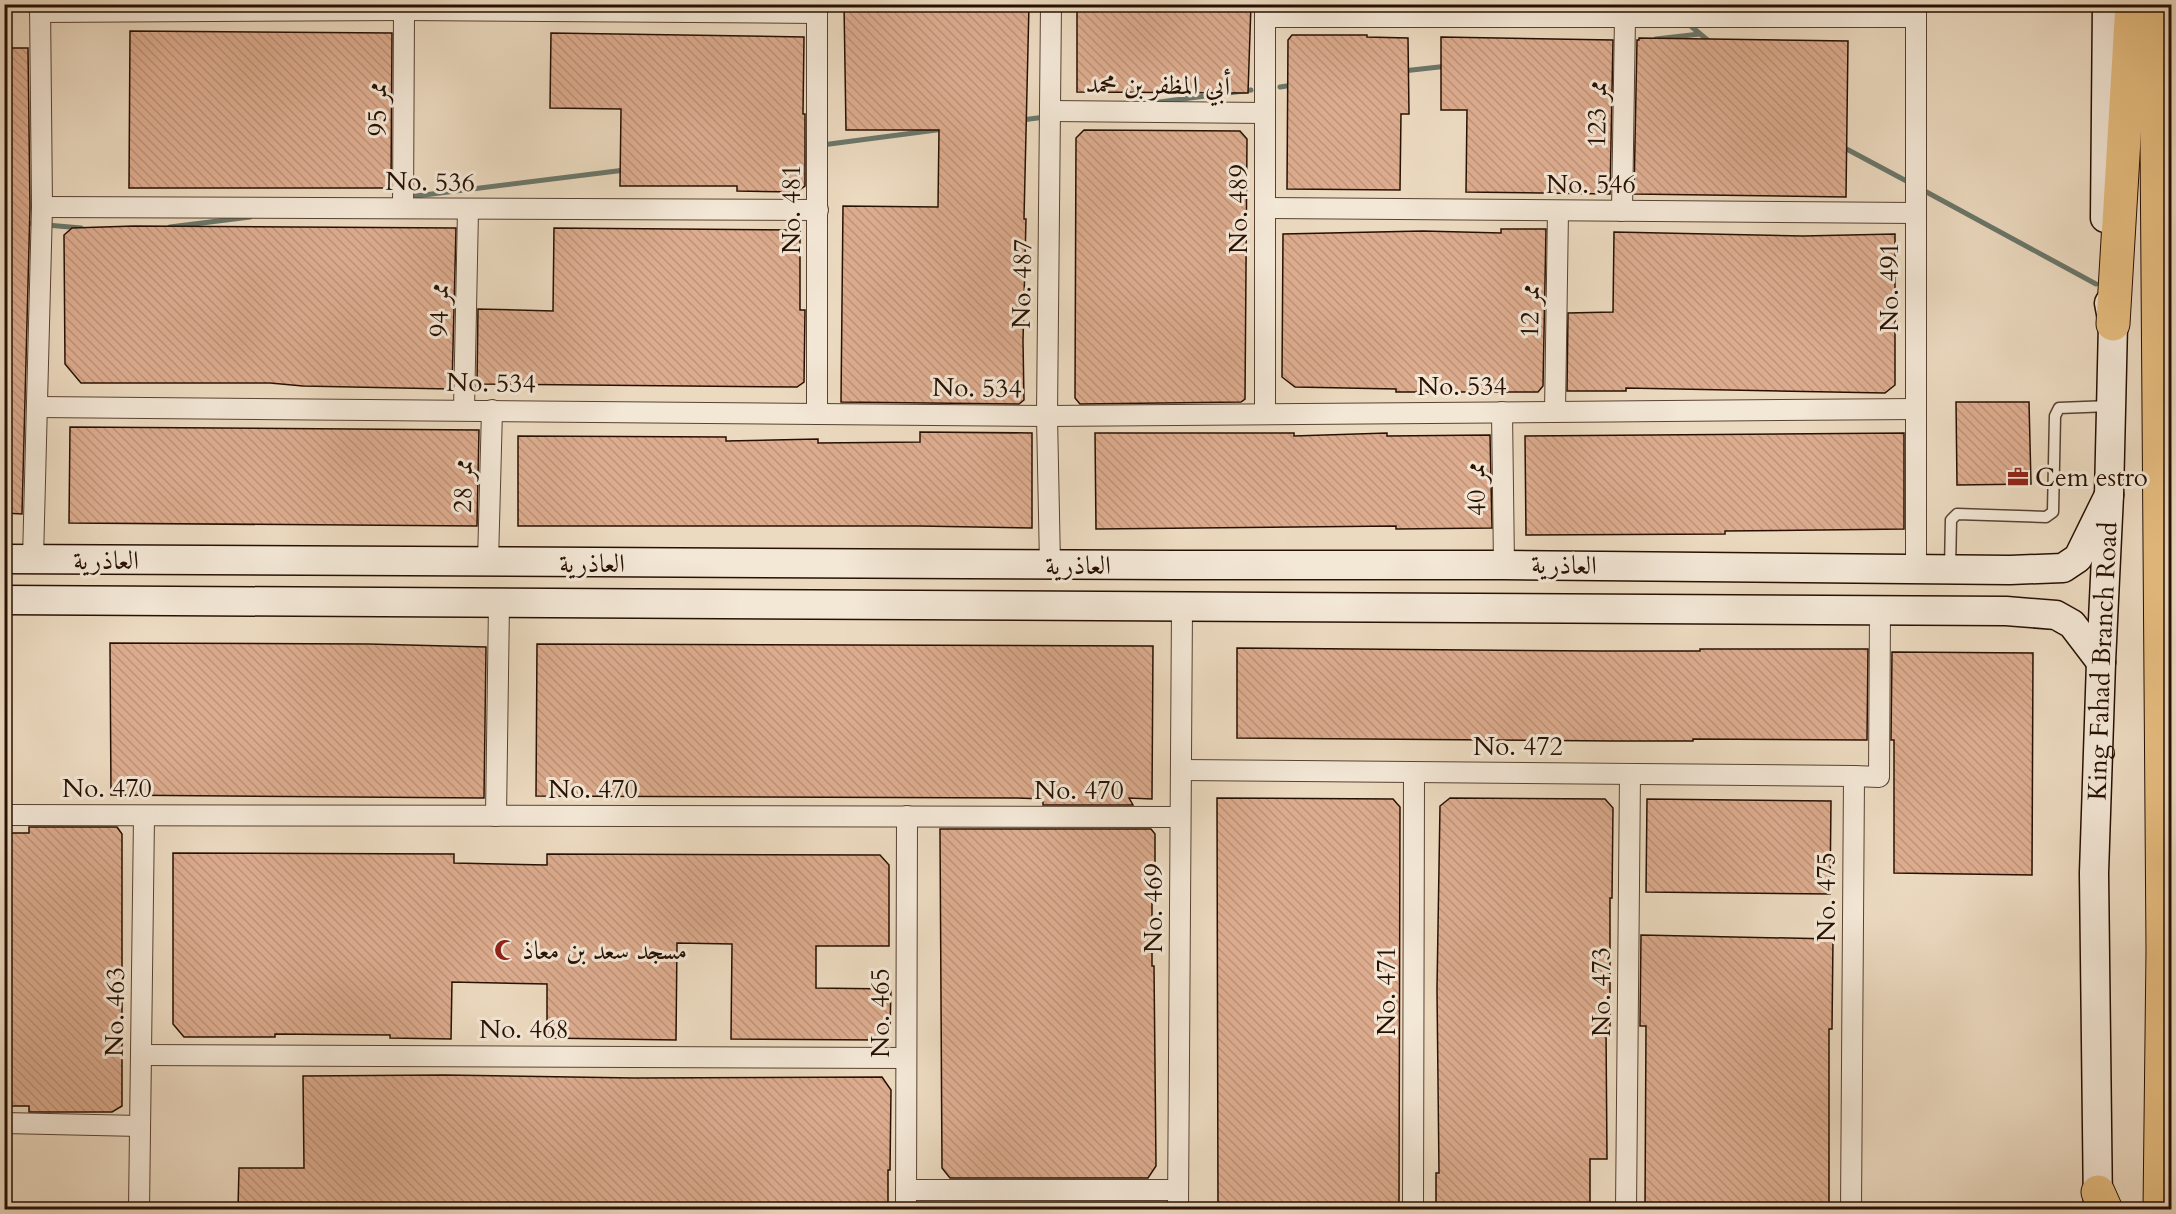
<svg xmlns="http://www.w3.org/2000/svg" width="2176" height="1214" font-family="Cardo,Amiri,serif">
  <defs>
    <pattern id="building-back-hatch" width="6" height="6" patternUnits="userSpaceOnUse" patternTransform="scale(1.5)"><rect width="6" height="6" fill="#ddac8f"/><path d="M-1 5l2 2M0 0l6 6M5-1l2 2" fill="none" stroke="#be937a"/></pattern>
  </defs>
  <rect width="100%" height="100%" fill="#ecdac0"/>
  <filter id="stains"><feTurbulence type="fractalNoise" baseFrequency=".00333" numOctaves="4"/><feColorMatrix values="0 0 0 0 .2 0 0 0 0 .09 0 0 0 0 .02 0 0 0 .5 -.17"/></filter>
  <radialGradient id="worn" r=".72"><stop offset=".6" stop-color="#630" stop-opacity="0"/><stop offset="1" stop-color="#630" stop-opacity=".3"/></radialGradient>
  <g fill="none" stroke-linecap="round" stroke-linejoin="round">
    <!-- stream -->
    <g stroke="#6b776a" stroke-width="5">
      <polyline points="1687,23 1710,42"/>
      <polyline points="1656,39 1700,34"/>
      <polyline points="1403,71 1448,66"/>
      <polyline points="1280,87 1293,85"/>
      <polyline points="1152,103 1251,90"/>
      <polyline points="1022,120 1045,117"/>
      <polyline points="822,145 944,129"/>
      <polyline points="1841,146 1912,184"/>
      <polyline points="1921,189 2096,284"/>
      <polyline points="408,197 625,170"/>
      <polyline points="24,223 81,228"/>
      <polyline points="170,227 250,217"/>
    </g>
  </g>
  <!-- building -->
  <g fill="url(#building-back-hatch)" stroke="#271002" stroke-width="1.5">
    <polygon points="844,4 1029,4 1024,219 1026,219 1023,341 1024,400 1019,404 841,402 843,206 938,207 939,130 846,130"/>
    <polygon points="1077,4 1251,4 1248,93 1077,92"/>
    <polygon points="130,31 392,33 391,188 129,188"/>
    <polygon points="551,33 804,37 803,114 805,114 805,186 796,192 737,191 737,186 620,186 621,109 550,108"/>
    <polygon points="1292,35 1367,35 1367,37 1408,38 1409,114 1401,114 1400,190 1287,189 1288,40"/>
    <polygon points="1441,37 1613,40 1610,194 1466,192 1467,110 1441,110"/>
    <polygon points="1639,38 1848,41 1846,197 1634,194 1637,40 1639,40"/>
    <polygon points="4,48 28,48 30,207 22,514 4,513"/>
    <polygon points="1084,130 1240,131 1247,139 1245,399 1241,402 1080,404 1075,398 1076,138"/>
    <polygon points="134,226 456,228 452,387 450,389 303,386 270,383 81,383 65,364 64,235 72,228"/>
    <polygon points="554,228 800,230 800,310 805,310 804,382 797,387 477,384 478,309 553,311"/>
    <polygon points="1501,229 1546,229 1543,386 1538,392 1396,392 1396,389 1295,387 1282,377 1283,234 1423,231 1501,233"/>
    <polygon points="1614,232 1803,236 1895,234 1895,385 1885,393 1626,388 1626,391 1567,391 1568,313 1613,312"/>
    <polygon points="1956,402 2029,402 2031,484 1957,485"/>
    <polygon points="70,427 479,430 477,526 69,523"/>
    <polygon points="920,432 1032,433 1032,528 919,526 518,526 518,436 726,437 726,441 818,439 818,443 920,442"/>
    <polygon points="1095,433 1294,433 1294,436 1387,433 1387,436 1490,435 1492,528 1396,529 1396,526 1096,529"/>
    <polygon points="1904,433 1904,529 1725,531 1725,534 1526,535 1525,436"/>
    <polygon points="110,643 368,644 486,647 484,798 111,795"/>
    <polygon points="537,644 1153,646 1152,799 1129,798 1133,805 1043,805 1043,799 1018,798 536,796"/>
    <polygon points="1237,648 1599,651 1700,651 1700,649 1868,649 1867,740 1693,739 1693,741 1613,741 1237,738"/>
    <polygon points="1892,652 2033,653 2032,875 1894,873 1894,740 1891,740"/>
    <polygon points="1217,798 1393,799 1400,807 1399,1209 1218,1209"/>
    <polygon points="1450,798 1605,799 1613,808 1612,898 1610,898 1610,1029 1606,1028 1607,1159 1590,1159 1590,1209 1436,1209 1436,1173 1439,1173 1437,989 1440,806"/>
    <polygon points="1647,799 1831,801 1830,894 1646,892"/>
    <polygon points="29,827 117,827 122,834 122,1106 112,1112 29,1112 29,1106 4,1106 4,833 29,833"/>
    <polygon points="940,829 1151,829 1155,834 1155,900 1152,900 1152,966 1154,966 1156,1166 1148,1178 950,1178 942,1168"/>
    <polygon points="173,853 454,854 454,863 547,865 547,854 880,855 889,865 889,946 816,946 816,988 891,989 890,1028 880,1040 731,1039 732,944 677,943 676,1040 547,1038 547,984 452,982 451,1039 390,1038 390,1035 275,1034 275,1037 184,1037 173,1024"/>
    <polygon points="1641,935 1833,939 1832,1029 1829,1029 1829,1209 1645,1209 1646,1026 1640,1026"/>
    <polygon points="444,1075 634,1078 882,1077 891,1090 890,1170 888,1170 888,1209 238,1209 239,1168 304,1168 303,1076"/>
  </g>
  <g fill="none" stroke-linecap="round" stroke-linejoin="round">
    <defs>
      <polyline id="lane" points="1950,569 1951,520 1957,514 2046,517 2053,512 2055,416 2059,408 2110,406"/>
      <g id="street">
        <polyline points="1916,4 1916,570"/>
        <polyline points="40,12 404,10 817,13"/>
        <polyline points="1265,17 1916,17"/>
        <polyline points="1051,111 1265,113"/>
        <path d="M 42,207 C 300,208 559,210 818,210"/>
        <polyline points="403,208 404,10"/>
        <polyline points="1265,208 1916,213"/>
        <polyline points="1622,211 1625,17"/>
        <polyline points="37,407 1047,416 1916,409"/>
        <polyline points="464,410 468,210"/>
        <polyline points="1502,412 1504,565"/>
        <polyline points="1555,412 1558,211"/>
        <polyline points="817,414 817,4"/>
        <polyline points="1265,414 1265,6"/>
        <polyline points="33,559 42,207 40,4"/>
        <polyline points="488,562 492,410"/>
        <polyline points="1050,564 1047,416 1051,4"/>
        <polyline points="1181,770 1854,776"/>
        <polyline points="4,815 1180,817"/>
        <polyline points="496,816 499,603"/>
        <polyline points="141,1055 906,1058"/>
        <polyline points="4,1123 140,1126"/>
        <polyline points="906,1190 1178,1190"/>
        <polyline points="139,1210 144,816"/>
        <polyline points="906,1210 907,816"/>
        <polyline points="1178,1210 1182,606"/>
        <polyline points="1413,1210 1414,773"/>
        <polyline points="1626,1210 1630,774"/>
        <polyline points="1851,1210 1854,776 1879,777 1880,611"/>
      </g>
      <g id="secondary">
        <polyline points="2105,218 2107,4"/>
        <polyline points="4,559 1175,565 1504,565 2010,570 2063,568 2078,558 2109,495"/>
        <polyline points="4,600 2006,611 2056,615 2072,624 2101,662"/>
        <path id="s1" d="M 2098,1210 L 2094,873 L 2101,662 L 2109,495 L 2113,324 L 2109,303"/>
      </g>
      <g id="highway">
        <polyline points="2156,4 2163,950 2160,1210"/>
        <polyline points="2113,324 2132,4"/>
        <polyline points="2098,1192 2106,1210"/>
      </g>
    </defs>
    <!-- lane casing -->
    <use href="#lane" stroke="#584232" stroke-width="13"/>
    <!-- street casing -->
    <use href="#street" stroke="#584232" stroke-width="22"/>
    <!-- secondary casing -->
    <use href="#secondary" stroke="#271002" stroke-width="31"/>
    <!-- highway casing -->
    <use href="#highway" stroke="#271002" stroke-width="35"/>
    <!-- lane -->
    <use href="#lane" stroke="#f3e7d6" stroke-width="10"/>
    <!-- street -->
    <use href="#street" stroke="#f3e7d6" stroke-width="20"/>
    <!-- secondary -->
    <use href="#secondary" stroke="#f3e7d6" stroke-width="28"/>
    <!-- highway -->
    <use href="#highway" stroke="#e6bd80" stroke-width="33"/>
  </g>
  <!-- icons -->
  <defs>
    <symbol id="office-bare" viewBox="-9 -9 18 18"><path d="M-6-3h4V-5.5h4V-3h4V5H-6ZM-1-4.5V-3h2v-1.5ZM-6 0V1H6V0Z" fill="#8f2418" stroke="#f3e7d6" stroke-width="2.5" paint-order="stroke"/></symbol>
    <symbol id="mosque-bare" viewBox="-9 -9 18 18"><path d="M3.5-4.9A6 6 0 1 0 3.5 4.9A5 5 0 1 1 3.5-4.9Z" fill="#8f2418" stroke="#f3e7d6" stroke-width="2.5" paint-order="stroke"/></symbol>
  </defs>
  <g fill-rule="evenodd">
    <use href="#office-bare" x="2003" y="462" width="30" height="30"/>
    <use href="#mosque-bare" x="490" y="935" width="30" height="30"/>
  </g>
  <g text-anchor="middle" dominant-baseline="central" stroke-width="6" stroke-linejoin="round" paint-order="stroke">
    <!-- street labels -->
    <g font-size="26" fill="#271002" stroke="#f3e7d6">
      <text transform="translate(1158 85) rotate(1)">أبي المظفر بن محمد</text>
      <text transform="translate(377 109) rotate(-90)">ممر 95</text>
      <text transform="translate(1597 114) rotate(-89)">ممر 123</text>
      <text transform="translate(430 182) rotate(1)">No. 536</text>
      <text x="1591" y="184">No. 546</text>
      <text transform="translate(791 209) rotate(-90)">No. 481</text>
      <text transform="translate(1238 209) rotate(-90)">No. 489</text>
      <text transform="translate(1022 284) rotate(-89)">No. 487</text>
      <text transform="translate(1889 287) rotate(-90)">No. 491</text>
      <text transform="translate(439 310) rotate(-89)">ممر 94</text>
      <text transform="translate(1530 311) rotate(-89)">ممر 12</text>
      <text transform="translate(491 383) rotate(1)">No. 534</text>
      <text x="1462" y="386">No. 534</text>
      <text transform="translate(977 388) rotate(1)">No. 534</text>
      <text transform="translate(463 486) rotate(-89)">ممر 28</text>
      <text transform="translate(1476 489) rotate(-91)">ممر 40</text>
      <text x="106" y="560">العاذرية</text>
      <text x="592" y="563">العاذرية</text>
      <text x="1078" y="565">العاذرية</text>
      <text transform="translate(1564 565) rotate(1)">العاذرية</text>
      <text stroke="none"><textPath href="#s1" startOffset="549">King Fahad Branch Road</textPath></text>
      <text x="1518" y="746">No. 472</text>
      <text x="107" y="788">No. 470</text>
      <text x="593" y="789">No. 470</text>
      <text x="1079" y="790">No. 470</text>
      <text transform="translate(1826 897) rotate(-90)">No. 475</text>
      <text transform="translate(1153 908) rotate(-90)">No. 469</text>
      <text transform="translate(1386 991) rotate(-90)">No. 471</text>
      <text transform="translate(1601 992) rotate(-90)">No. 473</text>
      <text transform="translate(115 1012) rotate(-89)">No. 463</text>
      <text transform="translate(880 1013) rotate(-90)">No. 465</text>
      <text x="524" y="1029">No. 468</text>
    </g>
    <!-- poi labels -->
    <g font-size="26" fill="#271002" stroke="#f3e7d6" text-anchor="start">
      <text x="2035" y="477">Cem estro</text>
      <text x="522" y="950">مسجد سعد بن معاذ</text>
    </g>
  </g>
  <!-- margin -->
  <rect width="2176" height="1214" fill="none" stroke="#ecdac0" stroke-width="24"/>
  <rect x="6" y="6" width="2164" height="1202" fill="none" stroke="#271002" stroke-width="3"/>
  <rect x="12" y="12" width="2152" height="1190" fill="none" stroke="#271002" stroke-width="1.5"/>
  <rect width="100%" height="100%" filter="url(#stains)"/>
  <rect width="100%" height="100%" fill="url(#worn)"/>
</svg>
